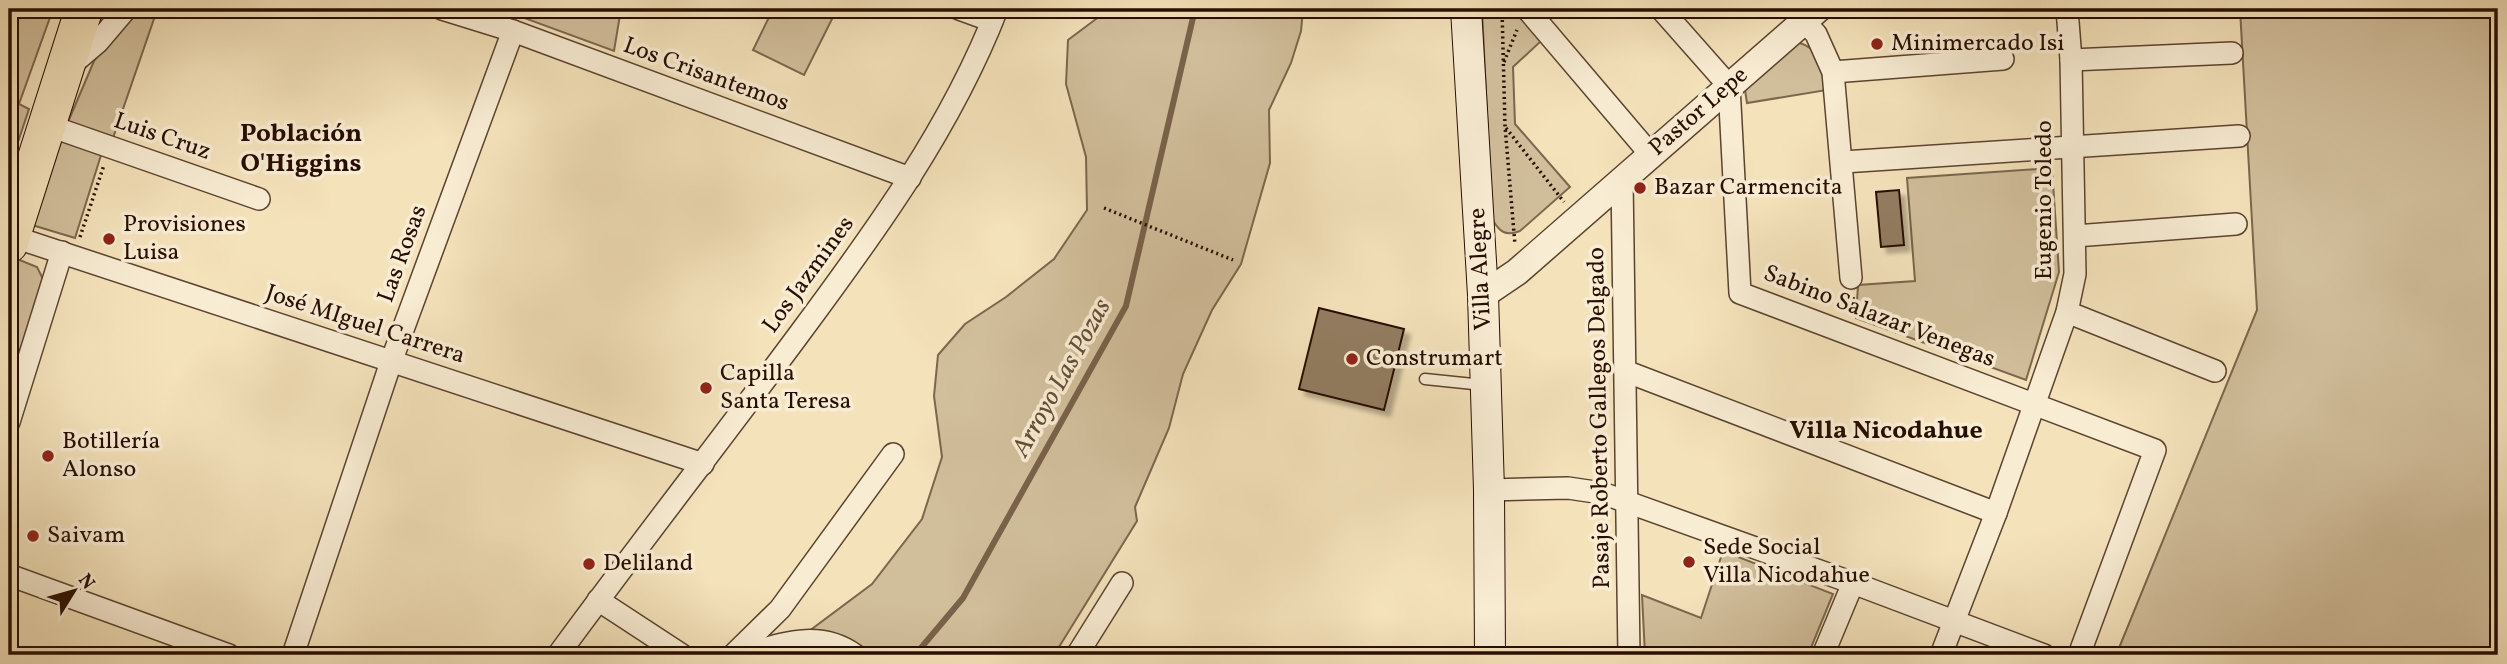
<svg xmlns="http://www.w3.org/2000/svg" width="2507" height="664" font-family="Vollkorn,serif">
  <defs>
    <filter id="shadow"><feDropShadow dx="6" dy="6" stdDeviation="2" flood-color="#0004"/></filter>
  </defs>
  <rect width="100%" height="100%" fill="#f4e2bb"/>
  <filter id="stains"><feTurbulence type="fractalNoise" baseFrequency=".00286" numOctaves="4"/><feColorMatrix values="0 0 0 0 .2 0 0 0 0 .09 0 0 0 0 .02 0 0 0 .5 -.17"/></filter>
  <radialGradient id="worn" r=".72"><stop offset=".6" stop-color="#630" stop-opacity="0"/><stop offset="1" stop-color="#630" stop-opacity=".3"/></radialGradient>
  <!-- green -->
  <g fill="#d1be9b" stroke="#7c664e" stroke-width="2">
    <polygon points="9,9 53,9 19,104 29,109 9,169"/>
    <polygon points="135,9 156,13 113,138 68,122 94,61"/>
    <polygon points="500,9 621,9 614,51"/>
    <polygon points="773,9 837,9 804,75 753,50"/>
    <polygon points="1105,9 1303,9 1301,31 1291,63 1269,110 1270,163 1241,264 1212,310 1183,374 1169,428 1135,507 1137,521 1054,655 777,655 872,584 922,519 942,457 934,396 938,355 965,324 1006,297 1054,259 1087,210 1086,157 1066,84 1068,40 1104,13"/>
    <path d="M 1482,9 L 1514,9 L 1541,41 L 1513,67 L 1515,124 L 1570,187 L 1520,231 C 1505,237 1499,231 1492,219 Z"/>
    <polygon points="2240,9 2498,9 2498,655 2137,655 2119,648 2257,310"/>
    <path d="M 1797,42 C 1822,49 1825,68 1827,90 L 1747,103 L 1745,90 Z"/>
    <polygon points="59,138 102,152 75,238 32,225"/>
    <polygon points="2052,168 2059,272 2026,380 1856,318 1858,285 1915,281 1907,178"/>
    <polygon points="17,259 37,267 45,283 9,397 9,286"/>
    <polygon points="1723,551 1833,594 1808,655 1645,655 1642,595 1701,618"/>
  </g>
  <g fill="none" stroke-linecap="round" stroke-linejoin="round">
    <!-- stream -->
    <polyline stroke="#79624a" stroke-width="6" points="915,655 963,598 1126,306 1195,9"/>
  </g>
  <!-- building -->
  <g fill="#927c61" stroke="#280e00" stroke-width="2" filter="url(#shadow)">
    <polygon points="1899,190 1904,245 1881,247 1876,192"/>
    <polygon points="1319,308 1404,329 1384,410 1299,389"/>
  </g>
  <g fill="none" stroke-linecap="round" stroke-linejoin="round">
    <defs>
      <polyline id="service" points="1425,379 1483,385"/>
      <g id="minor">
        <polyline points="442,9 513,31 910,178"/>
        <polyline points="959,9 992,21"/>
        <polyline points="1527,9 1651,155"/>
        <polyline points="1661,9 1729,86 1740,293 2155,450 2079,655"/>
        <polyline points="1792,9 1816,34 1833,72 1851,278"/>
        <polyline points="2071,60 2232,53"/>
        <polyline points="71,65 98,42 126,9"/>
        <polyline points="1833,72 2003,59"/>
        <polyline points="47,125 259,199"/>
        <polyline points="1843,162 2239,136"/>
        <polyline points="1622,180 1629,655"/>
        <polyline points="11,236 703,464"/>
        <polyline points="2075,236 2236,224"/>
        <polyline points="2067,312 2215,371"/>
        <polyline points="1625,371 1996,513"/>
        <polyline points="9,422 62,252"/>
        <polyline points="1489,490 1568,488 1602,493 1853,583 2044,655"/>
        <polyline points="9,575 229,655"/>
        <polyline points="598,600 682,655"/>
        <polyline points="293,655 391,362 513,31"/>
        <path d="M 558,655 C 637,547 720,441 800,333 C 875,232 951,128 997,9"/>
        <polyline points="733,655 780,609 893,454"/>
        <path d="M 743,655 C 782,644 819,629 855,655"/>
        <polyline points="1077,655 1122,583"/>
        <polyline points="1823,655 1853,583"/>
        <polyline points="1941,655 1996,513 2067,312 2075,274 2071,60 2067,9"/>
      </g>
      <polyline id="tertiary" points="1483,295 1517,272 1818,9"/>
      <polyline id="secondary" points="1466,9 1483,295 1489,490 1490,655"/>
      <polyline id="trunk" points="9,244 84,9"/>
    </defs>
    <!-- service casing -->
    <use href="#service" stroke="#5b432f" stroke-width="13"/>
    <!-- minor casing -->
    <use href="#minor" stroke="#5b432f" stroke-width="24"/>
    <!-- tertiary casing -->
    <use href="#tertiary" stroke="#5b432f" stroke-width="29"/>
    <!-- secondary casing -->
    <use href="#secondary" stroke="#280e00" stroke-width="32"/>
    <!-- trunk casing -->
    <use href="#trunk" stroke="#280e00" stroke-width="39"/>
    <!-- path -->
    <g stroke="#280e00" stroke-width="3.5" stroke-dasharray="2 3.5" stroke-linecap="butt">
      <polyline points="1502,9 1505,126 1515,245"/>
      <polyline points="1504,62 1517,30"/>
      <polyline points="1506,128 1564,202"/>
      <polyline points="1104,208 1233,260"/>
      <polyline points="80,237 104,165"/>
      <polyline points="1853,297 1854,314"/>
    </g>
    <!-- service -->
    <use href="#service" stroke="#f8ecd3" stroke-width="10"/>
    <!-- minor -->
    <use href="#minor" stroke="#f8ecd3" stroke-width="21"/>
    <!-- tertiary -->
    <use href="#tertiary" stroke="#f8ecd3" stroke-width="26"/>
    <!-- secondary -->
    <use href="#secondary" stroke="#f8ecd3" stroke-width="30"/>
    <!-- trunk -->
    <use href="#trunk" stroke="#f4e2bb" stroke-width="37"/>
  </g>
  <!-- markers -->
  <g fill="#8f2418" stroke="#f8ecd3" stroke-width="2.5">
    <circle cx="1877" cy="44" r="7"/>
    <circle cx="1640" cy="188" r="7"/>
    <circle cx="109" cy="239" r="7"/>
    <circle cx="1352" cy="359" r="7"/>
    <circle cx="706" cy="388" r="7"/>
    <circle cx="48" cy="456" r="7"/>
    <circle cx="33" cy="536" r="7"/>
    <circle cx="1689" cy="562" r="7"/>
    <circle cx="589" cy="564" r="7"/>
  </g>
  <g text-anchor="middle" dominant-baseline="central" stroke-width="7" stroke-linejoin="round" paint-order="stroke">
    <!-- poi labels -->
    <g font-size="24" fill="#280e00" stroke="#f8ecd3" text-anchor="start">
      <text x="1891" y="44">Minimercado Isi</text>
      <text x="1654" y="188">Bazar Carmencita</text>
      <text x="123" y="225">Provisiones<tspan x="123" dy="28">Luisa</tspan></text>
      <text x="1366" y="359">Construmart</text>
      <text x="720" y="374">Capilla<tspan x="720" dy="28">Santa Teresa</tspan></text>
      <text x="62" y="442">Botillería<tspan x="62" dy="28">Alonso</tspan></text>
      <text x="47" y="536">Saivam</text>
      <text x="1703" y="548">Sede Social<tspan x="1703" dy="28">Villa Nicodahue</tspan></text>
      <text x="603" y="564">Deliland</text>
    </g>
    <!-- street labels -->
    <g font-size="24" fill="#280e00" stroke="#f8ecd3">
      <text transform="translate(706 75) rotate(20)">Los Crisantemos</text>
      <text transform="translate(1699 112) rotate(-41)">Pastor Lepe</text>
      <text transform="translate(162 137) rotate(19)">Luis Cruz</text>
      <text transform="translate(2045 200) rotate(-90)">Eugenio Toledo</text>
      <text transform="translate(403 254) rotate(-70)">Las Rosas</text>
      <text transform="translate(1481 269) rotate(-93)">Villa Alegre</text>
      <text transform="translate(809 275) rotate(-54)">Los Jazmines</text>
      <text transform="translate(1879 317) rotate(21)">Sabino Salazar Venegas</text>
      <text transform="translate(365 325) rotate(18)">José MIguel Carrera</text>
      <text transform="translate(1600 418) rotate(-91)">Pasaje Roberto Gallegos Delgado</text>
    </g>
    <!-- neighbourhood labels -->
    <g font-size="26" font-weight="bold" fill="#280e00" stroke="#f8ecd3">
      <text x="301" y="134">Población<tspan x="301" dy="30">O'Higgins</tspan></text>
      <text x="1886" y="431">Villa Nicodahue</text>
    </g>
    <!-- water labels -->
    <g font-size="26" font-style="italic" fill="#654d37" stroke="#f8ecd3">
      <text transform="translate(1062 378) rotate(-61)">Arroyo Las Pozas</text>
    </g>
  </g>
  <!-- margin -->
  <rect width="2507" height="664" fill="none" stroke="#f4e2bb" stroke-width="35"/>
  <rect x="10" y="10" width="2486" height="643" fill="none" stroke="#280e00" stroke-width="3.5"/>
  <rect x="18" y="18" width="2472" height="629" fill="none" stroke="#280e00" stroke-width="2"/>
  <!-- north arrow -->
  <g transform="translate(74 591) rotate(53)" stroke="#f8ecd3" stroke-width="5" paint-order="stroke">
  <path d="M0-5L12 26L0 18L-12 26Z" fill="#280e00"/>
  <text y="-10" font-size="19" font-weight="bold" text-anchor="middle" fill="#280e00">N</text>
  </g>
  <rect width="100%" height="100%" filter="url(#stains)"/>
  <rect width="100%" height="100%" fill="url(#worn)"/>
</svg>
